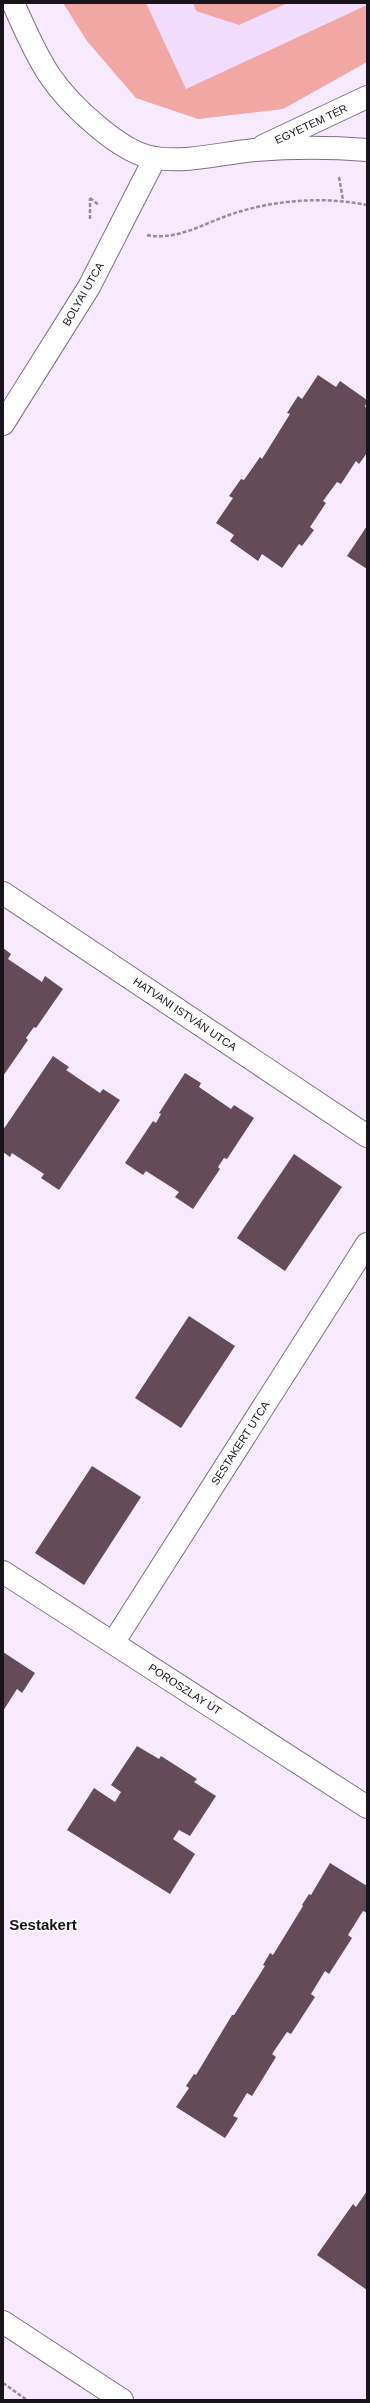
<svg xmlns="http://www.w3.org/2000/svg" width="370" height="2403" font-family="Helvetica,sans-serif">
  <rect width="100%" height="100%" fill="#f7eafe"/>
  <!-- built -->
  <polygon fill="#f2dcfd" points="63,3 367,3 367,62 283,109 198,119 136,98 87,41"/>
  <!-- green -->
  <g fill="#f1a8a5">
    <polygon points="63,3 146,3 186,89 367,5 367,62 283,109 198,119 136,98 87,41"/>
    <polygon points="193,3 288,3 239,25 196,11"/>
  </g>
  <!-- building -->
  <g fill="#644b57">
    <polygon points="318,375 336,387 340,381 367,400 365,407 367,408 367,453 359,464 356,461 341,484 337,482 323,501 326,503 310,527 314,530 302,546 299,544 282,568 262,554 258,561 230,541 234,535 216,523 233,498 229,496 241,479 244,480 260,457 262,459 290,414 287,413 298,396 302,399"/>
    <polygon points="367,526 367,569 347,556"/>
    <polygon points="3,948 11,954 8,959 42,982 45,976 63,989 36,1028 34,1027 26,1038 28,1040 3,1076"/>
    <polygon points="53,1056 69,1067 66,1070 100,1093 103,1089 120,1100 59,1190 41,1178 44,1174 12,1153 10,1157 3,1152 3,1130"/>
    <polygon points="185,1073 201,1083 199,1087 231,1109 234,1105 254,1118 227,1159 224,1158 218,1167 220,1169 193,1209 175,1197 179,1192 146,1171 143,1175 125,1163 153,1121 156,1123 161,1114 159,1113"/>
    <polygon points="294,1154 342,1187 285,1271 237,1238"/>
    <polygon points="189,1316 235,1346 181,1428 135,1398"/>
    <polygon points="92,1466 141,1497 84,1585 35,1553"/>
    <polygon points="3,1652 35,1673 22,1693 17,1689 3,1711"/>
    <polygon points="137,1746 159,1759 161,1756 197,1779 194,1782 216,1796 190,1836 179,1830 173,1839 195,1854 170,1894 67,1830 94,1788 115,1802 121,1792 111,1785"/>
    <polygon points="330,1863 367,1886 367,1913 363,1911 348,1935 352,1938 329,1974 325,1971 311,1994 315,1997 291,2034 287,2032 272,2054 276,2057 252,2096 247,2093 233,2116 238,2118 225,2138 176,2107 189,2088 186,2086 194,2074 196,2075 232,2015 234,2015 265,1966 263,1965 270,1953 273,1955 303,1906 302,1905 309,1894 311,1895"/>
    <polygon points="367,2191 367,2290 317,2255 353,2204 356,2207"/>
  </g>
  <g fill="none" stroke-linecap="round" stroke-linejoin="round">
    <defs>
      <g id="street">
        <polyline points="3,424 89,287 155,158"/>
        <polyline points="3,893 367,1136"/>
        <polyline points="3,1572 367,1807"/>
        <polyline points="113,1643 367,1244"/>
        <polyline points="3,2322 122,2400"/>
      </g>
      <g id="secondary">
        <path d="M 13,3 C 24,27 35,54 50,76 C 69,104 121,154 155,158 C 188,163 222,153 255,150 C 292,147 330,147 367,150"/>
        <polyline points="263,146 367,97"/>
      </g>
    </defs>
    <!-- street casing -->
    <use href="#street" stroke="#7d6e85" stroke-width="24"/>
    <!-- secondary casing -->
    <use href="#secondary" stroke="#7d6e85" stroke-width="24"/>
    <!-- path -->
    <g stroke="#968c9b" stroke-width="2.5" stroke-dasharray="4 2" stroke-linecap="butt">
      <polyline points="339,177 343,200"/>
      <polyline points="90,198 99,205"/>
      <polyline points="90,219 90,198"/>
      <path d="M 147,235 C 176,241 203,224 229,215 C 272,200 323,196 367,205"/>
      <polyline points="3,2383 27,2400"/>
    </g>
    <!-- street -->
    <use href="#street" stroke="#fff" stroke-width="22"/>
    <!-- secondary -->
    <use href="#secondary" stroke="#fff" stroke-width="22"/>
  </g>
  <g text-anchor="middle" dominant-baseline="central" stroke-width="4" stroke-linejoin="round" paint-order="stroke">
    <!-- street labels -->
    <g font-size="11" fill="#19131c" stroke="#fcfcfc">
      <text transform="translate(311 124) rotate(-25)">EGYETEM TÉR</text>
      <text transform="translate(83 294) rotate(-60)">BOLYAI UTCA</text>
      <text transform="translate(185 1014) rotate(34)">HATVANI ISTVÁN UTCA</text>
      <text transform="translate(240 1443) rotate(-57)">SESTAKERT UTCA</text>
      <text transform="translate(185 1689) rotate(33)">POROSZLAY ÚT</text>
    </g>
    <!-- district labels -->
    <g font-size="15" font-weight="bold" fill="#19131c" stroke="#fcfcfc">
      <text x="43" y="1924">Sestakert</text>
    </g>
  </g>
  <!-- border -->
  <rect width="370" height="2403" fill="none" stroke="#19131c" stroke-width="8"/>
</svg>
